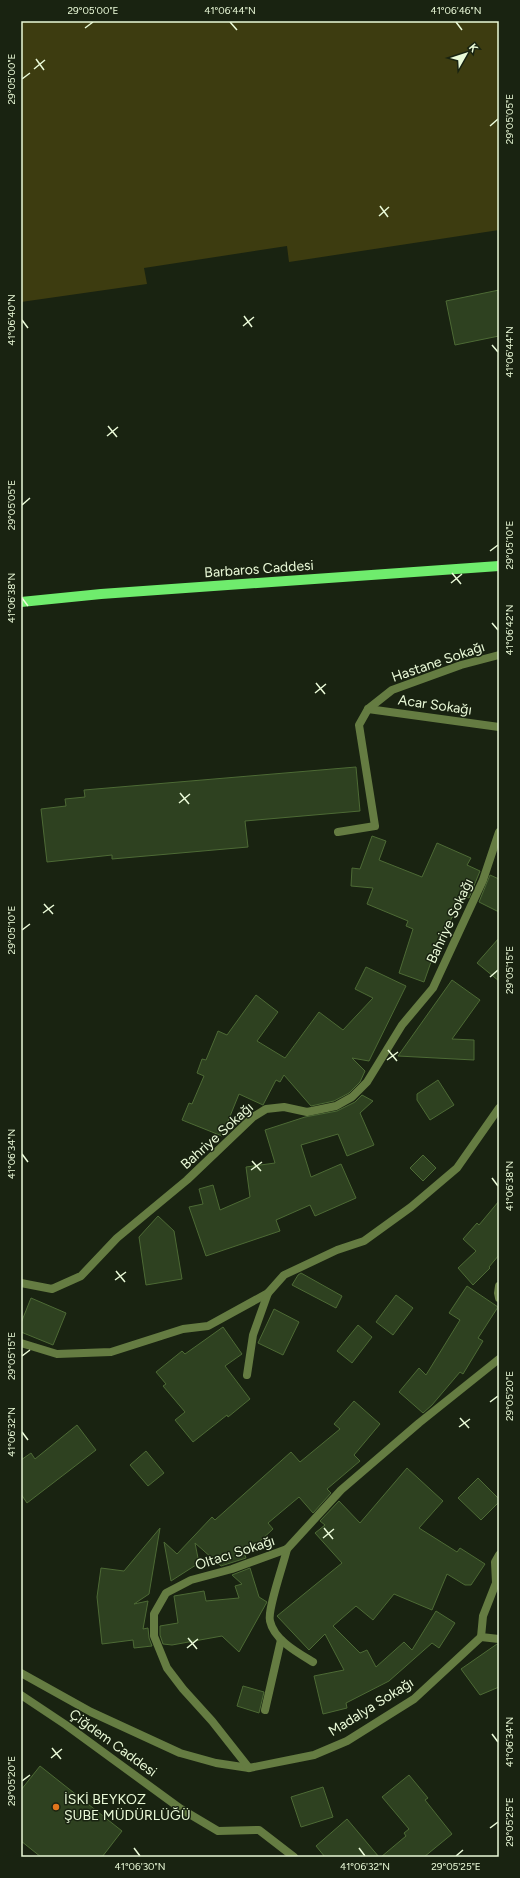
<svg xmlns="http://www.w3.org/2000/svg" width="520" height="1878" font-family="Figtree,sans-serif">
  <rect width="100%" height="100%" fill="#192311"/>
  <!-- water -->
  <polygon fill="#3d3c10" points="21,21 499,21 499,230 289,262 287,246 144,268 147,284 21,302"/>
  <!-- building -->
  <g fill="#2e4120" stroke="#4d6a35">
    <polygon points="499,290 499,336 455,345 446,301"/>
    <polygon points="356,767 360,811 245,821 248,847 112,859 112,855 47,862 41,809 66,806 65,799 85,797 84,790"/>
    <polygon points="372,836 386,841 379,860 422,877 437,843 471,858 467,865 480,871 469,898 465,896 456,918 452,917 442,941 439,939 424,982 399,973 413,929 406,926 408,921 367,904 373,888 351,886 352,868 360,869"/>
    <polygon points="490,875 499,879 499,912 479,902"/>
    <polygon points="499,938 499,981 477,963"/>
    <polygon points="366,967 406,986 369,1061 352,1058 365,1071 360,1082 349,1093 334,1101 311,1106 284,1075 280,1082 276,1080 263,1105 239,1094 222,1136 182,1120 189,1103 192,1104 204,1076 197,1073 202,1059 206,1060 218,1031 227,1035 256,995 278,1012 257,1041 285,1058 319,1012 343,1030 373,998 355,989"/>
    <polygon points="452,980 480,1000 452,1039 474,1040 474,1060 398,1056"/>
    <polygon points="438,1080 454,1105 430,1120 417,1100 417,1094"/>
    <polygon points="362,1095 373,1101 360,1113 374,1145 347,1156 338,1134 301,1145 311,1177 341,1164 356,1198 315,1216 310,1205 276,1220 280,1231 206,1256 189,1207 203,1204 199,1189 213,1185 220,1210 250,1197 246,1167 275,1163 265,1130 305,1117 337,1111 355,1102"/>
    <polygon points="423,1155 436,1168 423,1181 410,1168"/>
    <polygon points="499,1201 499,1255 489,1267 490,1268 473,1285 458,1268 476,1251 463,1239 477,1223 479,1225"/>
    <polygon points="158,1216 174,1231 182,1279 146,1285 139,1237"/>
    <polygon points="301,1273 342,1296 336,1308 292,1285 298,1275"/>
    <polygon points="467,1286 498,1307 478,1338 483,1341 463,1374 460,1372 432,1405 423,1413 399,1392 419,1368 426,1375 460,1320 449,1313"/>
    <polygon points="396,1295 413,1308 393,1335 376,1322"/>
    <polygon points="31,1298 66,1313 53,1345 21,1332 21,1323"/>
    <polygon points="274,1309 299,1322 283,1355 258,1343"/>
    <polygon points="358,1325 372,1337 352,1363 337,1351"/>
    <polygon points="223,1327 242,1354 225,1366 250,1399 228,1417 227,1415 193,1442 175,1420 185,1412 163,1386 166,1384 156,1372 182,1351 185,1354"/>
    <polygon points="354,1401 380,1424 354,1455 360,1461 327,1489 331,1493 313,1513 299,1497 268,1523 273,1529 245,1555 246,1558 221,1566 195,1543 199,1563 171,1581 164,1542 177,1554 212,1517 215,1520 291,1452 300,1462 340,1429 334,1424"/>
    <polygon points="77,1425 96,1450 27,1503 21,1494 21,1460 31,1453 35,1459"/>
    <polygon points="146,1451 164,1473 148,1486 130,1465"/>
    <polygon points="407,1468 443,1501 419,1528 457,1552 460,1548 485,1564 471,1585 465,1585 447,1574 432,1610 394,1594 373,1620 356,1606 333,1626 360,1653 367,1650 376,1667 404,1642 412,1650 436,1611 455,1623 439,1648 432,1643 389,1681 346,1703 347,1708 323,1714 314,1676 344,1670 325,1634 309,1650 277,1616 342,1563 315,1533 325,1525 320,1521 339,1501 360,1523"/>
    <polygon points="478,1478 499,1499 499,1502 481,1520 458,1498"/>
    <polygon points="160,1528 149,1594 134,1604 148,1601 143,1629 148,1628 149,1638 152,1646 134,1648 133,1640 102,1644 97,1597 101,1568 124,1571"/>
    <polygon points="250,1568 259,1597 267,1602 239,1652 222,1636 172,1645 163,1644 160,1635 160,1626 178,1623 174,1596 204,1591 206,1601 239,1598 235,1586 242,1584 232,1575"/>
    <polygon points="497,1644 499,1644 499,1687 480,1695 461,1669"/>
    <polygon points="243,1686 264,1692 259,1713 237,1706"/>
    <polygon points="40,1766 122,1831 102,1857 41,1857 21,1841 21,1790"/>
    <polygon points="409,1775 428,1798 425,1800 452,1834 424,1857 381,1857 406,1836 404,1833 409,1829 382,1797"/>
    <polygon points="323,1787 333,1817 301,1827 291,1797"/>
    <polygon points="347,1819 379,1857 325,1857 316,1846"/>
  </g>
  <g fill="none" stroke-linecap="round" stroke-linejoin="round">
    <!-- minor -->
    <g stroke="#657c42" stroke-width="8">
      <polyline points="368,709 499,727"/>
      <polyline points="338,832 375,826 359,725 368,709 392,690 461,665 499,655"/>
      <polyline points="21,1283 52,1289 81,1276 117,1238 187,1180 253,1117 266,1109 284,1107 307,1112 336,1106 352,1097 367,1082 402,1025 433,988 483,880 499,832"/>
      <polyline points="499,1286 498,1293 499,1298"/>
      <polyline points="21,1343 57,1354 111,1352 183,1329 208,1326 268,1293 284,1275 337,1250 364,1241 411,1207 457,1168 499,1108"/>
      <polyline points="247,1375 253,1335 268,1293"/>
      <path d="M 287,1549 C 284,1563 267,1610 270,1621 C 274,1640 298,1653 313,1662"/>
      <polyline points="481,1637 483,1616 496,1583 495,1562 499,1555"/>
      <polyline points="21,1673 91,1712 180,1753 216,1763 249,1768 314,1755 347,1741 414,1699 481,1637 499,1639"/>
      <polyline points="21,1695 66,1725 181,1809 218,1831 259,1830 294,1857"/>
      <polyline points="265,1710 281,1640"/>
      <polyline points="249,1768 212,1721 183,1689 167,1668 154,1636 154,1614 166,1593 191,1580 232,1569 287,1549 341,1490 419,1423 499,1359"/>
    </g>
    <!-- primary -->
    <polyline stroke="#6fec6d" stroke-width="10" points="21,602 101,594 499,566"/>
  </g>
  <!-- ticks -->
  <path fill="none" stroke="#eafad8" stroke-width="1.5" d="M 230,22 L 237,30M 456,22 L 462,30M 85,28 L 93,22M 36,59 L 44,70M 34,69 L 45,60M 22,79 L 30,73M 490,126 L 498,119M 380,206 L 388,217M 379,216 L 389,207M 244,316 L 252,327M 22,320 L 28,328M 243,326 L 254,317M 492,345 L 498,352M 108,426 L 117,437M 107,436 L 118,427M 22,505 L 30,498M 490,551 L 498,545M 452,573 L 461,584M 451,583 L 462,574M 22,598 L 28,606M 492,623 L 498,630M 316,683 L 325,694M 315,693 L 326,684M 180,793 L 189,804M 179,803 L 190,794M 44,904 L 53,914M 43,913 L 54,905M 22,930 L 30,924M 490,977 L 498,970M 388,1050 L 397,1061M 387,1060 L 398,1052M 22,1154 L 28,1162M 252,1161 L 261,1171M 251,1170 L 262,1162M 492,1178 L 498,1186M 116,1271 L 125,1282M 115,1280 L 126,1272M 22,1356 L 30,1350M 490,1402 L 498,1396M 460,1418 L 469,1428M 459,1427 L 470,1419M 22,1432 L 28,1440M 324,1528 L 333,1539M 323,1538 L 334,1529M 188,1638 L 197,1649M 187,1648 L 198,1639M 492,1734 L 498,1742M 52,1748 L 61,1759M 51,1758 L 62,1749M 22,1781 L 30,1775M 490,1828 L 498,1822M 134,1848 L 140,1856M 359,1848 L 365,1856M 456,1856 L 463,1850"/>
  <!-- markers -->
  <circle fill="#e1761d" stroke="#192311" stroke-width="1.5" cx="56" cy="1807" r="4"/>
  <g text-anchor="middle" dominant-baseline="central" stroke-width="3" stroke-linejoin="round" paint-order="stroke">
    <!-- street labels -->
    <g font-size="14" fill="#eafad8" stroke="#192311">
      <text transform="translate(259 569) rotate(-4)">Barbaros Caddesi</text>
      <text transform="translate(438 662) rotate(-19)">Hastane Sokağı</text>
      <text transform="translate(435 705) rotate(8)">Acar Sokağı</text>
      <text transform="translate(450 921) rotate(-65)">Bahriye Sokağı</text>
      <text transform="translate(217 1136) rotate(-42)">Bahriye Sokağı</text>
      <text transform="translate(235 1553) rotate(-18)">Oltacı Sokağı</text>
      <text transform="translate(371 1707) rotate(-32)">Madalya Sokağı</text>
      <text transform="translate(113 1743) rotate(36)">Çiğdem Caddesi</text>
    </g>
    <!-- poi labels -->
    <g font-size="14" fill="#eafad8" stroke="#192311" text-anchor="start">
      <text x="64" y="1799">İSKİ BEYKOZ<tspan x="64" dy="16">ŞUBE MÜDÜRLÜĞÜ</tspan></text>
    </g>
  </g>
  <!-- border -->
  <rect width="520" height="1878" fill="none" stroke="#192311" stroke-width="44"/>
  <!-- north arrow -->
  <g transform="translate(466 54) rotate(51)" stroke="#192311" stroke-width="3" paint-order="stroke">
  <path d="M0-3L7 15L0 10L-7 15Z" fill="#eafad8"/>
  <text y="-6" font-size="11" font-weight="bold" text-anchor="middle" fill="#eafad8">K</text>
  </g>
  <rect x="22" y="22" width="476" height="1834" fill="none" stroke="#eafad8" stroke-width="1.5"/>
  <g font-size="10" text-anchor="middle" fill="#eafad8">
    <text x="93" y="14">29°05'00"E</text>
    <text x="230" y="14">41°06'44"N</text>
    <text x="456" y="14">41°06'46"N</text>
    <text transform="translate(11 79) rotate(-90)" y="4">29°05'00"E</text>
    <text transform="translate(509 119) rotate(-90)" y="4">29°05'05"E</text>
    <text transform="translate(11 320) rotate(-90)" y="4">41°06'40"N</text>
    <text transform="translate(509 352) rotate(-90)" y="4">41°06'44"N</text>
    <text transform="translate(11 505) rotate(-90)" y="4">29°05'05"E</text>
    <text transform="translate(509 545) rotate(-90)" y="4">29°05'10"E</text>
    <text transform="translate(11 598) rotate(-90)" y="4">41°06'38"N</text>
    <text transform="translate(509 630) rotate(-90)" y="4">41°06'42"N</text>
    <text transform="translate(11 930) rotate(-90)" y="4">29°05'10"E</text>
    <text transform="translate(509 970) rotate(-90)" y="4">29°05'15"E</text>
    <text transform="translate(11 1154) rotate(-90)" y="4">41°06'34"N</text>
    <text transform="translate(509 1186) rotate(-90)" y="4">41°06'38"N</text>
    <text transform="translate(11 1356) rotate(-90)" y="4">29°05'15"E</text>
    <text transform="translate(509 1396) rotate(-90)" y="4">29°05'20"E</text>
    <text transform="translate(11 1432) rotate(-90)" y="4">41°06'32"N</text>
    <text transform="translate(509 1742) rotate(-90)" y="4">41°06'34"N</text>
    <text transform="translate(11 1781) rotate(-90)" y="4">29°05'20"E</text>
    <text transform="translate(509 1822) rotate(-90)" y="4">29°05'25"E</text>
    <text x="140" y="1870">41°06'30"N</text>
    <text x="365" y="1870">41°06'32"N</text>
    <text x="456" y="1870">29°05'25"E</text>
  </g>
</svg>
